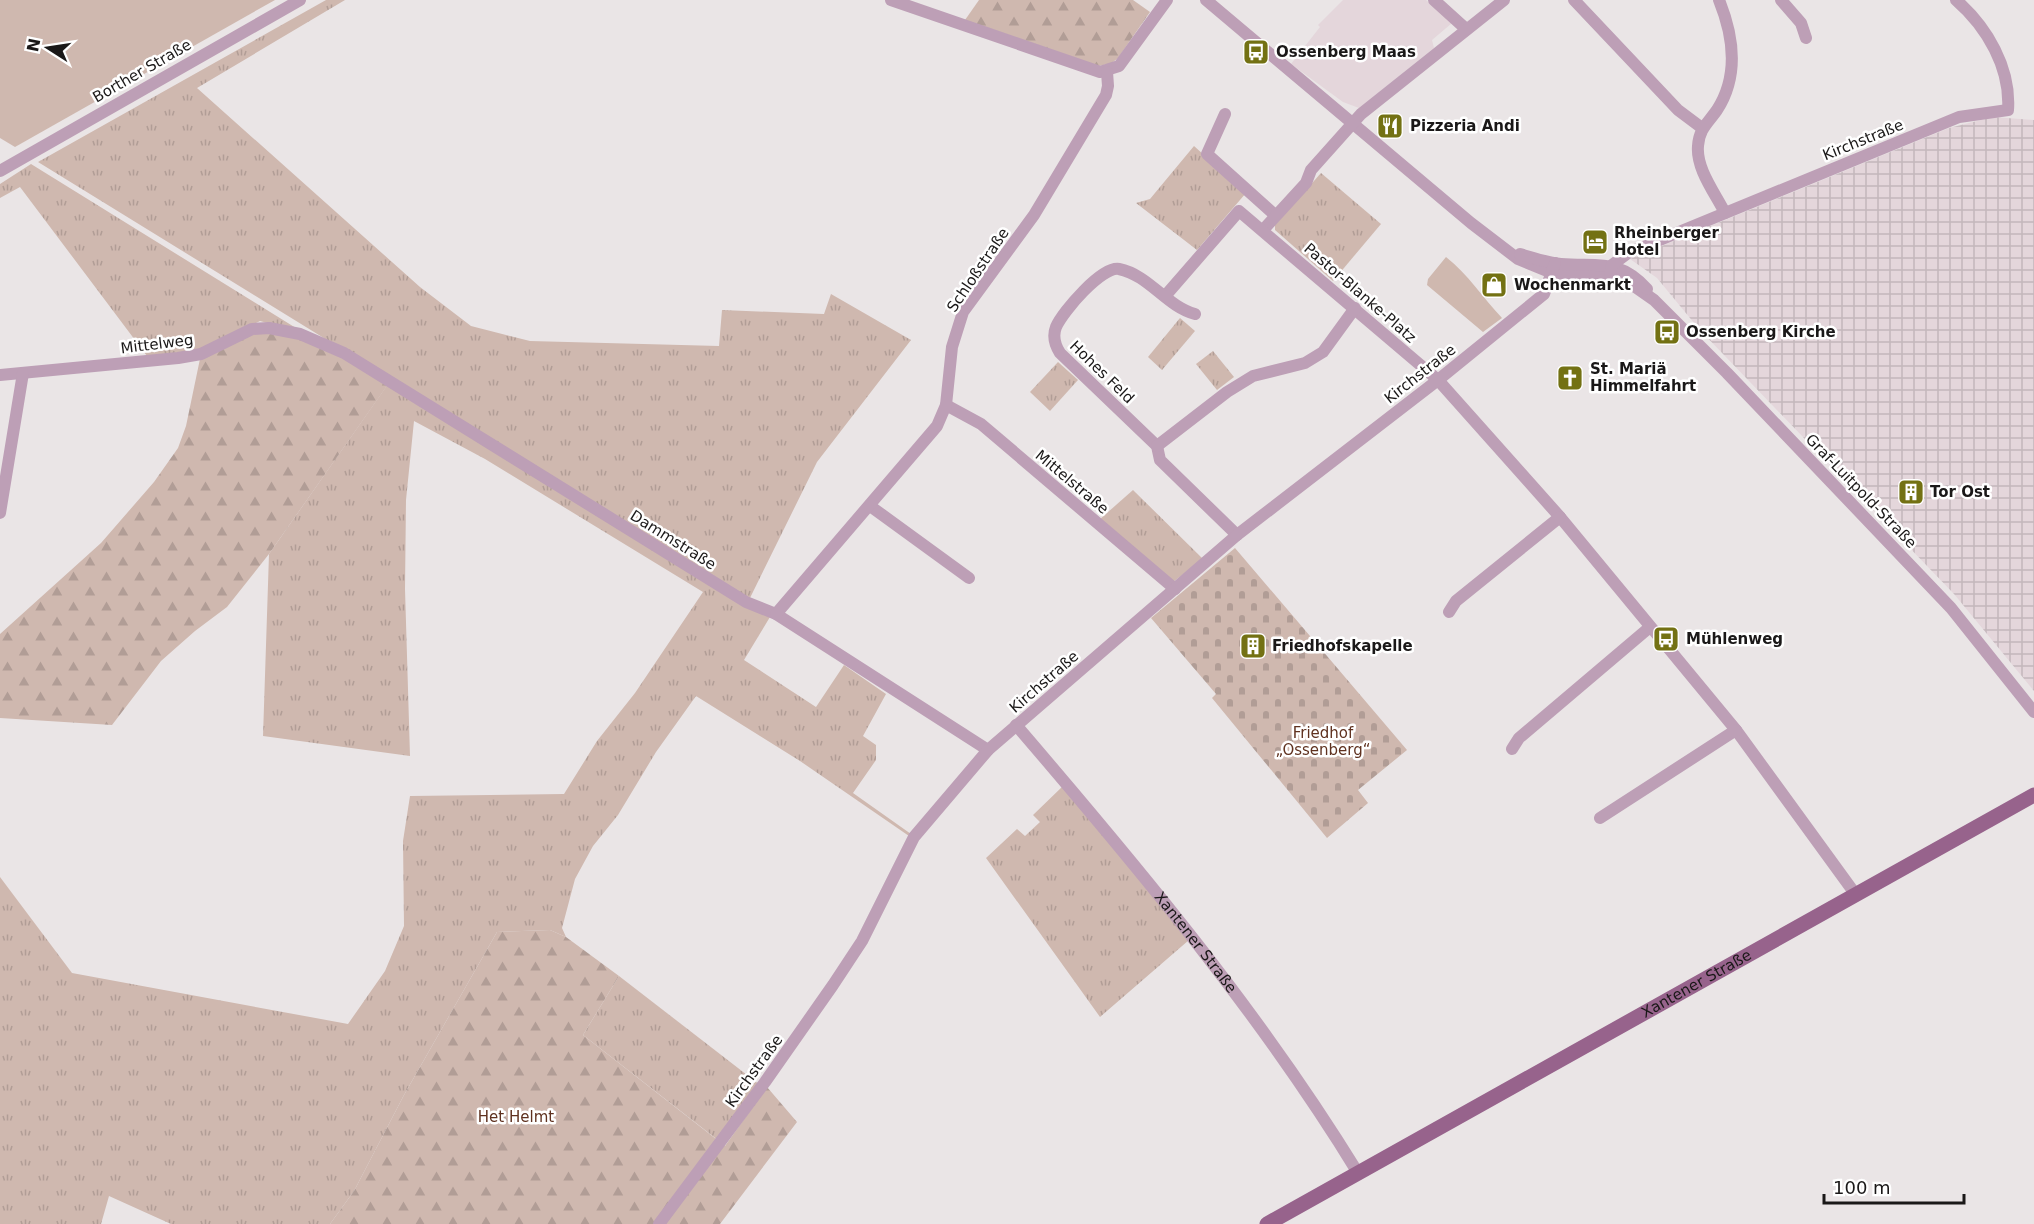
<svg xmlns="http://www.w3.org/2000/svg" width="2034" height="1224" font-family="'DejaVu Sans',sans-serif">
  <defs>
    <pattern id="industrial-grid" width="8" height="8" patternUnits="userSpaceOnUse" patternTransform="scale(1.5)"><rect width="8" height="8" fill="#e4d6db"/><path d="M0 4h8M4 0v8" fill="none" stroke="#c3b7bb"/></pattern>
    <pattern id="grass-tufts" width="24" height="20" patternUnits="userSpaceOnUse" patternTransform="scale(1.5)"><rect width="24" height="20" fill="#cfb8af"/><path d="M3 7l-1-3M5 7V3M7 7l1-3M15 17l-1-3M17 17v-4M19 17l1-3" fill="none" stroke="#b19d96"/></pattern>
    <pattern id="forest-firs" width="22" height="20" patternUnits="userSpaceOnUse" patternTransform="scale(1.5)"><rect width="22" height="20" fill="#cfb8af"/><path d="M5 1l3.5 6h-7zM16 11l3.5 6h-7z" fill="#b19d96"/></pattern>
    <pattern id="cemetery-stones" width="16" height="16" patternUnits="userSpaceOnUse" patternTransform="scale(1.5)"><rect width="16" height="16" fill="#cfb8af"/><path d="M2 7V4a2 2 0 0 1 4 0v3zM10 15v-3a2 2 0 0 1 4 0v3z" fill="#b19d96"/></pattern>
  </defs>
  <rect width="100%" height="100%" fill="#eae5e6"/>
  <!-- built -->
  <polygon fill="#e4d6db" points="1343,0 1426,0 1452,23 1432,40 1434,48 1359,108 1343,102 1291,64 1320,27 1318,25"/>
  <!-- industrial -->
  <polygon fill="url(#industrial-grid)" points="1993,117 2034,120 2034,691 1954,594 1699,329 1657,278 1630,259 1949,128"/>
  <!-- grass -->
  <g fill="url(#grass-tufts)">
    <polygon points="326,0 345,0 197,88 420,287 471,326 530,341 719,346 722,310 824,314 831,294 911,340 817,462 749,600 38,162"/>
    <polygon points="1194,146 1246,193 1197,250 1136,203 1150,199"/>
    <polygon points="31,164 304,333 260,321 205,349 186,353 147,356 20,187 0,198 0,184"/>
    <polygon points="1321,173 1381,224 1333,281 1275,230 1275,225"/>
    <polygon points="1180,318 1195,331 1162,370 1148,357"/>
    <polygon points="1213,351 1234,377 1217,390 1196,364"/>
    <polygon points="1058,362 1078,380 1050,411 1030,392"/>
    <polygon points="388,384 770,617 744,660 816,707 844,665 886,694 863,736 876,745 876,760 853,793 911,834 909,836 800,761 696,696 656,752 618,815 593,846 575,879 562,928 566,937 550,930 497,932 404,1095 354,1191 330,1224 171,1224 109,1196 101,1224 0,1224 0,877 72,973 348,1024 385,971 404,926 403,841 410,796 564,794 597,741 635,693 703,592 485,459 414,421 406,500 405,589 410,756 263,736 269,554"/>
    <polygon points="1133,490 1203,559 1173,582 1099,520"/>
    <polygon points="1063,786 1189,940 1100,1017 986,858 1017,829 1025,836 1040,822 1033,815"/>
    <polygon points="619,976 760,1085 719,1141 583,1035"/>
  </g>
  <!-- forest -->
  <g fill="url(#forest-firs)">
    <polygon points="979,0 1133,0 1150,12 1118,58 1112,63 1099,66 965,20"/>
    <polygon points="252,329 300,334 389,383 269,554 227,607 195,631 161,661 112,725 0,718 0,634 101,543 154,482 178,448 186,426 201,354"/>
    <polygon points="550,930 566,937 619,976 583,1035 725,1146 767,1087 797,1122 720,1224 330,1224 354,1191 404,1095 497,932"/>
  </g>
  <!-- cemetery -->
  <polygon fill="url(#cemetery-stones)" points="1235,548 1407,750 1358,790 1368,803 1327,838 1212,698 1216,694 1151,618"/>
  <!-- park -->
  <g fill="#cfb8af">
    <polygon points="0,0 275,0 15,147 0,138"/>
    <path d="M 1446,257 C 1468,274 1483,298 1502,318 L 1483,332 L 1427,285 L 1428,279 Z"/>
  </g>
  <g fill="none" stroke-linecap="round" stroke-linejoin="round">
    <!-- minor -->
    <g stroke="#bd9fb6" stroke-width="12">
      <polyline points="891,0 1100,72 1119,66 1167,0"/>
      <polyline points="1206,0 1471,223 1518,259 1552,273 1610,276 1634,286 1654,300 1727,373 1951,608 2034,712"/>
      <polyline points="1434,0 1466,29"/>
      <polyline points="1574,0 1678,110 1702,128"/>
      <path d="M 1719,0 C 1734,37 1739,76 1717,110 C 1708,123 1699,129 1698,146 C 1696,169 1715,193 1725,213"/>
      <polyline points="1781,0 1801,23 1806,38"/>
      <polyline points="1225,114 1207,154 1275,215"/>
      <polyline points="0,171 300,0"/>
      <polyline points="1263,230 1306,183 1311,170 1361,114 1504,0"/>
      <path d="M 1520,254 C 1534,258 1548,263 1561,264 C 1598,267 1619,258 1647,289"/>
      <path d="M 1610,276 L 1612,265 L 1628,253 L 1959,117 L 2008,110 C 2011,68 1987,27 1956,0"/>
      <polyline points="1166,295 1239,211 1438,380 1560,517 1736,730 1856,895"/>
      <path d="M 1195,314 C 1167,307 1149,275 1119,269 C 1102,266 1063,311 1056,327 C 1052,337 1055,345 1060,353 L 1157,446 L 1160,460 L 1237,535"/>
      <polyline points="0,375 178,358 201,354 252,329 269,328 300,334 344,353 746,602 776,614 988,750"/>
      <polyline points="946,405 981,424 1175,589"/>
      <polyline points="1157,446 1227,392 1253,376 1305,363 1323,352 1355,308"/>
      <polyline points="870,506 969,578"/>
      <polyline points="0,513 23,373"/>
      <polyline points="1449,612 1456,601 1560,517"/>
      <polyline points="776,614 937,426 946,405 952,347 963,312 1034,215 1106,95 1108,86 1107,72"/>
      <path id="s1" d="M 1016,725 C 1138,867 1260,1013 1358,1173"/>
      <polyline points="1512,749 1519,738 1650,627"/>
      <polyline points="1600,818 1736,730"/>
      <polyline points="659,1224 765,1082 833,985 862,941 914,837 988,750 1237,535 1438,380 1544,294 1555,263"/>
    </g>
    <!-- major -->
    <path stroke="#97638c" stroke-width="15" id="s2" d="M 1267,1224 L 2034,795"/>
  </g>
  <!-- icons -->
  <defs>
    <symbol id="bus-square" viewBox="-11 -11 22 22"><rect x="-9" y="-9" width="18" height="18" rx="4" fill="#737113" stroke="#fff"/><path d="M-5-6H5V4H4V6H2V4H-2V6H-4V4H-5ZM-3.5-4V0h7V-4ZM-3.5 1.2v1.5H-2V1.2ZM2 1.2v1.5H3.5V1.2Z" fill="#fff"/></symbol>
    <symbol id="restaurant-square" viewBox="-11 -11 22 22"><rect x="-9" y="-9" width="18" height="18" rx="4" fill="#737113" stroke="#fff"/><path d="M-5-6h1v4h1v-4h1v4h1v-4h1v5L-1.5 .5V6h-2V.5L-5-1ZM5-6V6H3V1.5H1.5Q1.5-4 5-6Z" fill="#fff"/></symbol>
    <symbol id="hotel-square" viewBox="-11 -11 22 22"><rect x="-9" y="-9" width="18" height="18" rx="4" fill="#737113" stroke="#fff"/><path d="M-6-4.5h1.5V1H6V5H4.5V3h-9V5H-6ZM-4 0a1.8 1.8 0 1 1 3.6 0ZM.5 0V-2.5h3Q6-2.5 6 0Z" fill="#fff"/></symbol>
    <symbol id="shop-square" viewBox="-11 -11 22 22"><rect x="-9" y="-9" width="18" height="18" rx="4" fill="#737113" stroke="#fff"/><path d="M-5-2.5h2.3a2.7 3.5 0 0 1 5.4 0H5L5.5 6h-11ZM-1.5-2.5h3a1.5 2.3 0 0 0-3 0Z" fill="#fff"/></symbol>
    <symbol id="church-square" viewBox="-11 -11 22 22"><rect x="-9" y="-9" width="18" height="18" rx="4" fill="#737113" stroke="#fff"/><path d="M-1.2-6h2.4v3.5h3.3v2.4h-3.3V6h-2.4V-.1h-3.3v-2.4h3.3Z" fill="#fff"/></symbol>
    <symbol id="building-square" viewBox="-11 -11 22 22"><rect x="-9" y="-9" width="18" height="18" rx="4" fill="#737113" stroke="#fff"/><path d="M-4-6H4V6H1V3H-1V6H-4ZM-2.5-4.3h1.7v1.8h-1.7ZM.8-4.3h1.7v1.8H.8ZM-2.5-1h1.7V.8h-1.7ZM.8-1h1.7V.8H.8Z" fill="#fff"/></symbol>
  </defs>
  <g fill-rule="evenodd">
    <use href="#bus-square" x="1241" y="37" width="30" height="30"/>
    <use href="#restaurant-square" x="1375" y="111" width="30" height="30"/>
    <use href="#hotel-square" x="1580" y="227" width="30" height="30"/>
    <use href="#shop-square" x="1479" y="270" width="30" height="30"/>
    <use href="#bus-square" x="1652" y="317" width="30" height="30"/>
    <use href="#church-square" x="1555" y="363" width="30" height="30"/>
    <use href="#building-square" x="1896" y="477" width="30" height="30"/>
    <use href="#bus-square" x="1651" y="624" width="30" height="30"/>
    <use href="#building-square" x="1238" y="631" width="30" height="30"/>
  </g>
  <g text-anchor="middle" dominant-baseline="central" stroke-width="5" stroke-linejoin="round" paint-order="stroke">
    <!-- poi labels -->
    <g font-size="15" font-weight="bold" fill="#1a1818" stroke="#fff" text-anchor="start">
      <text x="1276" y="52">Ossenberg Maas</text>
      <text x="1410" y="126">Pizzeria Andi</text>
      <text x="1614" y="233">Rheinberger<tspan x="1614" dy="17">Hotel</tspan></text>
      <text x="1514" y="285">Wochenmarkt</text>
      <text x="1686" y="332">Ossenberg Kirche</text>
      <text x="1590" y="369">St. Mariä<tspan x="1590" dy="17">Himmelfahrt</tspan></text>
      <text x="1930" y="492">Tor Ost</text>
      <text x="1686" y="639">Mühlenweg</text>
      <text x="1272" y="646">Friedhofskapelle</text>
    </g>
    <!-- street labels -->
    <g font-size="15" fill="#1a1818" stroke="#fff">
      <text transform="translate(142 71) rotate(-30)">Borther Straße</text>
      <text transform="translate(1863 140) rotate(-22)">Kirchstraße</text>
      <text transform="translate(978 270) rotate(-56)">Schloßstraße</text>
      <text transform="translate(1360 293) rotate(41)">Pastor-Blanke-Platz</text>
      <text transform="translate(157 344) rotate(-7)">Mittelweg</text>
      <text transform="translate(1102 372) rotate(44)">Hohes Feld</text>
      <text transform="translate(1420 374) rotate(-38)">Kirchstraße</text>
      <text transform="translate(1072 482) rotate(40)">Mittelstraße</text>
      <text transform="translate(1861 491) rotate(46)">Graf-Luitpold-Straße</text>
      <text transform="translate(673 540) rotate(32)">Dammstraße</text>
      <text transform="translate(1044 682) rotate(-41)">Kirchstraße</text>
      <text stroke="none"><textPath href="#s1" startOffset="282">Xantener Straße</textPath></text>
      <text stroke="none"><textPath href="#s2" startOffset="492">Xantener Straße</textPath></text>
      <text transform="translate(754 1071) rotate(-54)">Kirchstraße</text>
    </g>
    <!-- park labels -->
    <g font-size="15" fill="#5f311f" stroke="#fff">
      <text x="1323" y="733">Friedhof<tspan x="1323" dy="17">„Ossenberg“</tspan></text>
      <text x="516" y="1117">Het Helmt</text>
    </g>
  </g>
  <!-- north arrow -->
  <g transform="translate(48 48) rotate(282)" stroke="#ffffff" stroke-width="4.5" paint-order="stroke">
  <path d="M0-4.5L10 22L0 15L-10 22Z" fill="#1a1818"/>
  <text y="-9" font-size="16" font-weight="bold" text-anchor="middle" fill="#1a1818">N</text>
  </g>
  <!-- scale -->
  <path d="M1824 1194v9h140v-9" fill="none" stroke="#1a1818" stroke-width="3"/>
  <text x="1833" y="1194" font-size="18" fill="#1a1818" stroke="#ffffff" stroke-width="4.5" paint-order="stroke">100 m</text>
</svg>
